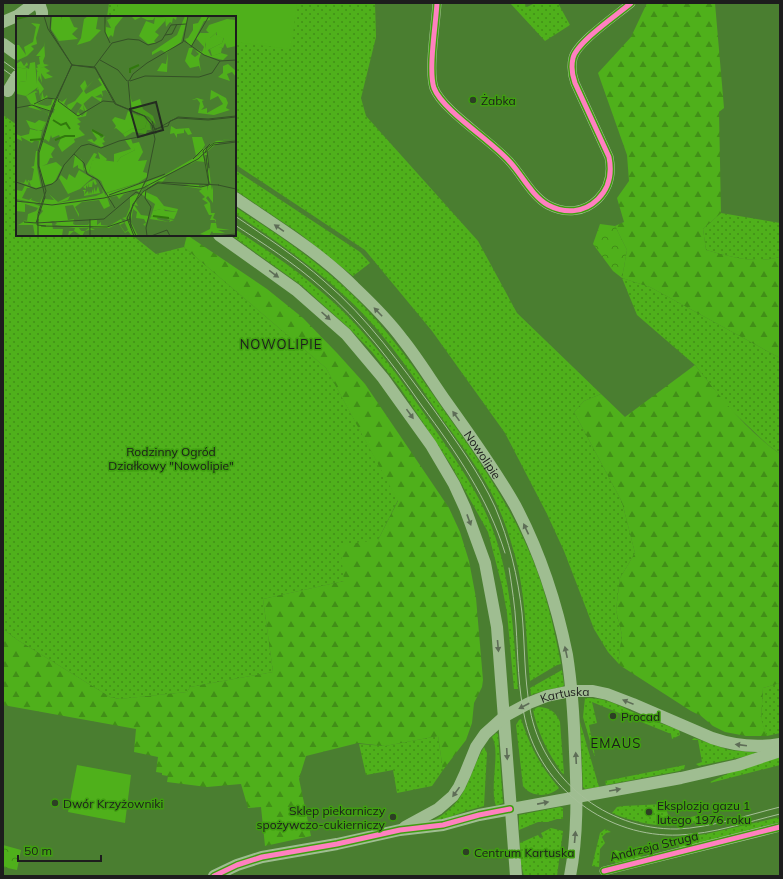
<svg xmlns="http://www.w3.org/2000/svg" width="783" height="879" font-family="Mulish,sans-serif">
  <defs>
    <pattern id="grass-dots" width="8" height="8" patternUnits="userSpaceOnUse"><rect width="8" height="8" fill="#4fb01b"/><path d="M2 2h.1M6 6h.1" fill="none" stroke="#418f17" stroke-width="1.8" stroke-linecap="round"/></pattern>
    <pattern id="forest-firs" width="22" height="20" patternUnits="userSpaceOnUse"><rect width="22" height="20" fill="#4fb01b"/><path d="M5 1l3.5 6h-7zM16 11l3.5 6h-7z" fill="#418f17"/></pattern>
    <pattern id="park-crowns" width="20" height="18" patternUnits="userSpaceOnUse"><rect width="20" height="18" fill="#4fb01b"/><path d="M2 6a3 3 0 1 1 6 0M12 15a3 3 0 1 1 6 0" fill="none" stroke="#418f17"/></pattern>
  </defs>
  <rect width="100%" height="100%" fill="#4a7e30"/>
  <!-- grass -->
  <g fill="url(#grass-dots)">
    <polygon points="109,3 375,3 376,37 361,98 366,116 478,241 517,313 601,394 584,401 574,412 622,502 635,553 620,578 616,610 622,635 618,663 608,652 594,629 564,551 547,514 505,433 432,331 365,250 235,164 235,17 107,17"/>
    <polygon points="510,3 524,3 527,7 535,3 558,3 570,25 545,41"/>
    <polygon points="3,115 17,125 17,235 132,235 156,254 184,247 326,368 398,500 378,540 344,581 263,599 273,672 190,687 187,692 120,699 110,697 16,639 3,629"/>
    <polygon points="235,170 360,252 370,263 353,276 299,233 235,190"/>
    <path d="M 235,207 C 269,229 304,252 335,279 C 377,315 407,357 438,402 C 469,446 501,490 524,540 C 543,579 553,622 561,664 L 557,665 L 530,681 C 526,638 526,591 513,549 C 505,520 493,492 476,467 C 466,451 454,435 443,420 C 424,393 406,364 385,339 C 344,287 289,250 235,213 Z"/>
    <path d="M 721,213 L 780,223 L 780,257 C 753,264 732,257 706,250 L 703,229 Z"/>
    <path d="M 235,229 C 265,249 296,269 323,293 C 369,332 403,382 436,431 C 461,467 485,502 498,545 C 512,592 514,640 518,689 L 514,689 L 507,613 L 502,586 L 488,532 L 451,465 L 400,388 L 372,352 L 350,329 L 301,285 L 231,235 L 235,235 Z"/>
    <polygon points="622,278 650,287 780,358 780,454 767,444 728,407 695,365 637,315"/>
    <polygon points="562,670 564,685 562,687 546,690 531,695 530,688"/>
    <polygon points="780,683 780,733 767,736 761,720 763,688"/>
    <path d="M 585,698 C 606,697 622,707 641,716 C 652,721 664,724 676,729 L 679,730 L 680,735 L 672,739 L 671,734 L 592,702 L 597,723 L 589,725 L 595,756 L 594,755 L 583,717 Z"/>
    <path d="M 538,707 C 549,707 556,712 560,722 L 564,774 L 562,773 C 548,753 538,734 533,710 Z"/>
    <path d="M 521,719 C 531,748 539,764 559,788 C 548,798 531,797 523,786 L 516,725 L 519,720 Z"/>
    <polygon points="580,722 599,787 585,789 583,787"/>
    <path d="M 496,733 L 498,734 L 503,803 L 496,806 C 489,787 501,751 492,737 Z"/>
    <polygon points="438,736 443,770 432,786 397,793 393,770 366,775 359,744 385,746"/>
    <polygon points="694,738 729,750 761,753 699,766 696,764 702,762 698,740 692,740"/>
    <path d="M 484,747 L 487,753 L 484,806 L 466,811 L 444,819 L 432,821 C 468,803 467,777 484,747 Z"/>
    <polygon points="780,757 780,765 710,783 710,782 731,772"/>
    <polygon points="685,765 684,769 679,771 606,785 605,781"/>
    <path d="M 665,804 L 670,822 L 699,815 L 708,820 C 673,829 645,827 612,813 L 617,807 L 623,806 Z"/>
    <polygon points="560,807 563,808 563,819 557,819 548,822 538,822 519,830 519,815"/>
    <polygon points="780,817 780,822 680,848 674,838 706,834"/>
    <polygon points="551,828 563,831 557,876 524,876 521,864 520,843 538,835 540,838 543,837 541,833"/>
    <polygon points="605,829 611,832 606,833 602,837 605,843 600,849 599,867 592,866 600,833"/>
    <path d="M 615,850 L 644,857 L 616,863 C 611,861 611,859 611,854 Z"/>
  </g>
  <!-- forest -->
  <g fill="url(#forest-firs)">
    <path d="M 647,3 L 715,3 L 724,108 L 719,112 L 721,213 L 703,229 L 706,250 C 732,257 753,264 780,257 L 780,358 L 650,287 L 622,278 L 627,250 L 615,226 L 624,222 L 617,198 L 629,181 L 627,155 L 598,73 L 631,37 Z"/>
    <polygon points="187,235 267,289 303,318 337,353 365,384 449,508 460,532 469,561 476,598 483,680 482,687 474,703 472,723 466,740 443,770 438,736 385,746 358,743 306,756 299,779 311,836 265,846 261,807 248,808 241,784 207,787 167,782 168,776 162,775 162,773 156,772 158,757 134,752 136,729 3,705 3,629 16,639 110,697 119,699 187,692 190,687 273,672 263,599 344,581 340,545 378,540 398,501 326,368 184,247"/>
    <path d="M 695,365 C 720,397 746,430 780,454 L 780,683 L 763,688 L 761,719 L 767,736 L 746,736 L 725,732 L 713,726 L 701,716 L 691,711 L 621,666 L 618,663 L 622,635 L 616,610 L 620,578 L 635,553 L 622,502 L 574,412 L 584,401 L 601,394 L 625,417 Z"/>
  </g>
  <!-- park -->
  <g fill="url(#park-crowns)">
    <polygon points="600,224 615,226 627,250 622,278 613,271 593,244"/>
    <polygon points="3,845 21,850 17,870 3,867"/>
  </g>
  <!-- pitch -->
  <g fill="#4fb01b">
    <polygon points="118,3 297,3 291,49 235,42 235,17 116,17"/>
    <polygon points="77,765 131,775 125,823 68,812"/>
  </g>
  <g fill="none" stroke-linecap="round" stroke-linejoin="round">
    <!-- street -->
    <g stroke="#a6c198" stroke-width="9">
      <path d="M 437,3 C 436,23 428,70 434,88 C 443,111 492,141 510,162 C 522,175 532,196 548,205 C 565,214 584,213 598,199 C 610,187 612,172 609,157 L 575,83 C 572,75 571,67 573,58 C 577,42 617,15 631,3"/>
      <polyline points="604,871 780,827"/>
    </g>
    <!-- secondary -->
    <g stroke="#9fbd91" stroke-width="12">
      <polyline points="39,3 42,12 42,17"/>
      <polyline points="3,22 17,16 35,3"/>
      <polyline points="3,44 17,54"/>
      <polyline points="8,91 17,76"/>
      <path id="s1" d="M 235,198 C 276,226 319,252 354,287 C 371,303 389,321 403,340 C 419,360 432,382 447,403 C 471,437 496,471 516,507 C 540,553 557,605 567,655 C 572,687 574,720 575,752 C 577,793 578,835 570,876"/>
      <polyline points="219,235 296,290 346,334 383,378 431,445 454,484 465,508 485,563 497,627 516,876"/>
      <path id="s2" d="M 405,827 L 438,809 L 453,796 L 459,787 L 465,774 L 476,747 L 485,734 L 505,716 L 529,703 L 547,696 L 571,691 L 593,691 L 607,694 L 633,704 L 712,738 C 735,746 756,748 780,744"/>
      <polyline points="214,876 237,865 262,857 337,844 400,830 443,825 479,815 681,778 738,765 780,751"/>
    </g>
    <!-- tram -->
    <g stroke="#a6c098" stroke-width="1">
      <polyline points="3,61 17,71"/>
      <polyline points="3,69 17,79"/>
      <path d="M 235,216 C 266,237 297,257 324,281 C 368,318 400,364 434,410 C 456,441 479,472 495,507 C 509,540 518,577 522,613 C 525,645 524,677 530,709 C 542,779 606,830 677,829 C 709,828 748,815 780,807"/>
      <path d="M 235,225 C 264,244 294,263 321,287 C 361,321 392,363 422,406 C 456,452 488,498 505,553"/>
      <path d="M 509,568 C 512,587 515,606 516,625 C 518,656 518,689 525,719 C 541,789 608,838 679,835 C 713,834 747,822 780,814"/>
    </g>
    <defs>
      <g id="cycleway">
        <path d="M 437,3 C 436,23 428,70 434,88 C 443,111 492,141 510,162 C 522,175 532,196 548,205 C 565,214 584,213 598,199 C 610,187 612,172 609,157 L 575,83 C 572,75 571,67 573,58 C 577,42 617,15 631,3"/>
        <polyline points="604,871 780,827"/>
        <polyline points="214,876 237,865 262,857 337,844 400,830 443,825 479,815 510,809"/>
      </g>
    </defs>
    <!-- cycleway casing -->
    <use href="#cycleway" stroke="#3f9e10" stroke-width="8"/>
    <!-- cycleway -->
    <use href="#cycleway" stroke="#ff80c0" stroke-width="5"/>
  </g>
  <!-- one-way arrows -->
  <defs><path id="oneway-solid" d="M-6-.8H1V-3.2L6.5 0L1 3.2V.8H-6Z"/></defs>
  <g fill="#5e6d57">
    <use href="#oneway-solid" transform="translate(279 228) rotate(-145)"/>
    <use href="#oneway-solid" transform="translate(274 274) rotate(36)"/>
    <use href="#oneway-solid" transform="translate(378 312) rotate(-134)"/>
    <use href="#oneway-solid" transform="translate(326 316) rotate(42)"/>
    <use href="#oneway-solid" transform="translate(410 414) rotate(54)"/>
    <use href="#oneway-solid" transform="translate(456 416) rotate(-125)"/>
    <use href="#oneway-solid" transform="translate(469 520) rotate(70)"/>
    <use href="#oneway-solid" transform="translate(526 529) rotate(-115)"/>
    <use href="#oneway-solid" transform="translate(498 646) rotate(85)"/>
    <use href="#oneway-solid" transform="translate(566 652) rotate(-102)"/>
    <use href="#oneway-solid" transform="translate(628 702) rotate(-158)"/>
    <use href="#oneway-solid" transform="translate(524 706) rotate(153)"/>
    <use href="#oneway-solid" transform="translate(741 745) rotate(-173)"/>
    <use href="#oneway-solid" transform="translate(507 754) rotate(87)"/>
    <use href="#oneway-solid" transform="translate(576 758) rotate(-93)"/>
    <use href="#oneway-solid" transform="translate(615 790) rotate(-10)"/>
    <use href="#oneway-solid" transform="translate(456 792) rotate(126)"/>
    <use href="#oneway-solid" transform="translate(543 803) rotate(-11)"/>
    <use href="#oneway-solid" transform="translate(575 837) rotate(-85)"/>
  </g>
  <!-- markers -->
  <g fill="#2d3f24" stroke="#3f9e10" stroke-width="1.5">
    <circle cx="473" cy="100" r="4"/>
    <circle cx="613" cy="716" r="4"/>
    <circle cx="55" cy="803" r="4"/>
    <circle cx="649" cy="812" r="4"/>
    <circle cx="393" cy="817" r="4"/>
    <circle cx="466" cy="852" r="4"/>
  </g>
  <g text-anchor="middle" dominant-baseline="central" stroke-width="3" stroke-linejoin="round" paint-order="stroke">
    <!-- poi labels -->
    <g font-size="12" fill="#1d1d1d" stroke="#3f9e10" text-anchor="start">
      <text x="481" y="100">Żabka</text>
      <text x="621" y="716">Procad</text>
      <text x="63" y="803">Dwór Krzyżowniki</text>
      <text x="657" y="805">Eksplozja gazu 1<tspan x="657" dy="14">lutego 1976 roku</tspan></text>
      <text x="385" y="810" text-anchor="end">Sklep piekarniczy<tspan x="385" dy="14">spożywczo-cukierniczy</tspan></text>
      <text x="474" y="852">Centrum Kartuska</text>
    </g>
    <!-- park labels -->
    <g font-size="12" fill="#1b1d1a" stroke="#3f9e10">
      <text x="171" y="451">Rodzinny Ogród<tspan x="171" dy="14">Działkowy "Nowolipie"</tspan></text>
    </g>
    <!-- street labels -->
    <g font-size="12" fill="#1d1d1d" stroke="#3f9e10">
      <text stroke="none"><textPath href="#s1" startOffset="361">Nowolipie</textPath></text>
      <text stroke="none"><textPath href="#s2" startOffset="219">Kartuska</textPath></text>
      <text transform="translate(654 846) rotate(-14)">Andrzeja Struga</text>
    </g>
    <!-- neighbourhood labels -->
    <g font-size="13" letter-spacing="1" fill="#1d1d1d" stroke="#3f9e10">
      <text x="281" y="344">NOWOLIPIE</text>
      <text x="616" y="743">EMAUS</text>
    </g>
  </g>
  <!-- overview -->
  <g transform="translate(16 16)">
    <rect width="220" height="220" fill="#4a7e30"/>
    <path d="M 169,0 L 172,0 L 165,26 L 150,37 L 145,34 L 136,39 L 136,36 L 161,19 ZM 139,1 L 149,2 L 149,5 L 139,16 L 143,19 L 138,25 L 140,27 L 132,28 L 123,20 L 130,5 L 138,8 ZM 201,16 L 200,19 L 208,21 L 206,27 L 192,34 L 195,40 L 205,37 L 212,39 L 207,44 L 191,40 L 188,37 L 190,29 L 187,20 L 194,22 ZM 152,37 L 151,56 L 141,55 L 146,47 L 150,48 ZM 212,48 L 220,55 L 220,61 L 216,56 L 211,58 L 214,65 L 202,61 L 207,57 L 207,50 ZM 0,51 L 11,53 L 10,65 L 4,66 L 3,77 L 0,78 ZM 28,51 L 34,55 L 30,57 L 37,61 L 29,63 L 25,57 L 26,67 L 20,52 ZM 22,68 L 23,73 L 19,75 L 22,76 L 19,77 L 21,86 L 25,85 L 26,75 L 28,82 L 31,79 L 32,82 L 21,88 L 31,90 L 35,89 L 37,82 L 39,82 L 35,96 L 18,90 L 26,95 L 12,91 L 15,88 L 10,80 L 21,74 ZM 195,74 L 210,82 L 212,87 L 210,92 L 214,94 L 198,99 L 182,97 L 184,87 L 181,83 L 177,84 L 176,84 L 181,82 L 188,84 L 186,85 L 188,91 L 185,94 L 191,92 L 191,97 L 207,88 L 202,80 L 194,84 ZM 114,79 L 116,86 L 124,83 L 127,93 L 137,100 L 140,109 L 133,101 L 128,99 L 137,107 L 140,120 L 136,107 L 116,94 ZM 40,82 L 46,86 L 51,82 L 48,88 L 60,99 L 67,87 L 71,94 L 76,91 L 69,95 L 67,89 L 68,95 L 64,93 L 62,96 L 66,100 L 71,95 L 70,100 L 61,102 L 65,106 L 61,108 L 64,110 L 63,113 L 69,119 L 58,123 L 59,126 L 46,136 L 42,129 L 45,122 L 38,124 L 44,121 L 43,119 L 36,122 L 35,119 L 33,126 L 29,123 L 26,126 L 35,97 L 35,100 L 36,94 L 37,98 L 38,95 L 39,93 L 36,93 ZM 26,95 L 34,98 L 32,104 L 27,114 L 26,115 L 22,135 L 23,125 L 17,124 L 19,124 L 16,127 L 5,121 L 6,125 L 0,122 L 0,118 L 5,120 L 13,118 L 14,113 L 23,115 L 16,112 L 26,115 L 33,101 L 32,97 ZM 112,95 L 128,102 L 131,105 L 129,112 L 124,114 L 117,112 L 107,118 L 100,112 L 98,113 L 100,110 L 96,104 L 99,101 L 109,104 ZM 155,110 L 160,113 L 173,112 L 176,118 L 172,119 L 168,113 L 168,117 L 161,118 L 161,122 L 158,117 L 154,118 ZM 75,114 L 81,116 L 85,122 L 89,120 L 87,123 L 89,126 L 86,127 L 88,130 L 85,131 L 71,124 L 76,123 L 78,126 L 81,123 ZM 176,121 L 186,121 L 189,129 L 186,134 L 200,125 L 220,122 L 202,125 L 220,125 L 205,126 L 196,131 L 191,136 L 193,150 L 188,139 L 187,140 L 193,155 L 193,151 L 193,152 L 195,168 L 192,163 L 192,167 L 189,146 L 180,145 L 173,149 L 178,145 L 145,162 L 150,161 L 145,168 L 142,166 L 131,172 L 130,181 L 125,178 L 134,169 L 130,171 L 131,166 L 129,171 L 119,174 L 127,172 L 120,186 L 122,190 L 118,189 L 125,199 L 133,200 L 129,210 L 127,208 L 130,207 L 128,203 L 120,202 L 121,196 L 117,193 L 115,206 L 122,220 L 116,220 L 112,215 L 109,217 L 103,208 L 105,206 L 93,212 L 75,212 L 79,214 L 74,214 L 74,212 L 78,211 L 74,210 L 74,204 L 81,203 L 81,209 L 85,206 L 85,209 L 93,210 L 105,203 L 108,207 L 104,209 L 109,216 L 112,214 L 108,205 L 112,204 L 113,197 L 110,204 L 106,202 L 110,201 L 114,191 L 114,181 L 124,177 L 126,174 L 123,176 L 120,174 L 108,178 L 103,183 L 101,180 L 94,181 L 95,185 L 91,181 L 94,190 L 88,193 L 83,184 L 66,186 L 59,191 L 63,198 L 63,201 L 57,189 L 49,190 L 52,204 L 58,203 L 57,208 L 59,209 L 72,209 L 74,206 L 73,214 L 69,215 L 73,212 L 63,212 L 67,217 L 65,215 L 69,215 L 66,220 L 58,215 L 52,220 L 53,215 L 58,215 L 59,212 L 39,209 L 41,207 L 37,205 L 30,207 L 36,207 L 37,213 L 47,213 L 46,220 L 19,220 L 17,209 L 2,209 L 9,205 L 7,204 L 11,205 L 12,198 L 20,195 L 22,192 L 9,188 L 9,196 L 0,195 L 0,185 L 9,187 L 0,184 L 24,188 L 18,188 L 24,190 L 21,197 L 24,192 L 23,200 L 27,195 L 24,192 L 26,185 L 29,183 L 38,184 L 33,178 L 42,186 L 54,180 L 52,184 L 41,187 L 80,180 L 87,177 L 86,173 L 90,180 L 91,177 L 128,166 L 127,171 L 130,166 L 147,160 L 183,139 L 186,136 L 180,140 ZM 115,123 L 119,134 L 105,141 L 101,146 L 98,146 L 98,138 L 115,133 L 109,124 ZM 27,126 L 39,132 L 35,138 L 37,142 L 34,142 L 31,148 L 26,150 L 40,146 L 46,151 L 38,167 L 29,169 L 23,153 L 23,135 ZM 20,135 L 22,135 L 21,151 L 25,171 L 20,172 L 3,166 L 8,167 L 10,163 L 11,167 L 12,164 L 13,164 L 12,169 L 15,170 L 13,165 L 16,164 L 18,153 L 15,151 L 18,150 ZM 82,136 L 91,143 L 89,146 L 77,144 L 73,156 L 77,161 L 68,153 L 78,137 L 81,138 L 79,142 L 84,143 ZM 59,139 L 66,144 L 68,155 L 62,152 L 62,149 L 57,152 ZM 63,154 L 76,162 L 64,173 L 52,178 L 43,162 L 45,159 L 51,164 L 53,158 L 59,162 ZM 79,163 L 81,168 L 79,169 L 77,165 L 76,171 L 73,171 L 73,167 L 72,172 L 70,169 L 70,173 L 67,171 L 67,174 L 70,174 L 68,179 L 72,175 L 73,179 L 74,175 L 75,178 L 77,173 L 78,178 L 78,171 L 80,176 L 82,170 L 84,177 L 68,180 L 68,175 L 67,175 L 67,171 L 73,166 ZM 169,168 L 183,169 L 183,171 L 189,169 L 193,169 L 188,170 L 191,170 L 192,175 L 192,169 L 195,169 L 196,174 L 197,170 L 197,187 L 192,180 L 190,182 L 194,187 L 195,197 L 199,197 L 197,202 L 200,204 L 200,207 L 199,204 L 194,204 L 196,199 L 193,199 L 188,189 L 192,187 L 186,183 L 189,181 L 183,175 L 186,173 L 167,170 L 174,169 ZM 9,169 L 15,172 L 11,172 L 6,182 L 13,184 L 16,182 L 15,184 L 24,187 L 27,180 L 22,175 L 27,180 L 25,188 L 0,183 L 0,174 L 6,175 ZM 130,176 L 141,181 L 148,190 L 162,193 L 161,196 L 145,193 L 137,195 L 135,200 L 158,204 L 153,206 L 154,204 L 144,201 L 142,201 L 141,203 L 153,206 L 134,203 L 139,188 L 130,182 Z" fill="#4fb01b"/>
    <path d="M 36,0 L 45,0 L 45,4 L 46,0 L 53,0 L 58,11 L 62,12 L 56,18 L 62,23 L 43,25 L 35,13 ZM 72,0 L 88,0 L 82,1 L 80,13 L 85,14 L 74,25 L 61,29 L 65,22 L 68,3 ZM 94,0 L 107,1 L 99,11 L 97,21 L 95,19 L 92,22 L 89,16 L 89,6 L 90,11 L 95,12 L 91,4 L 95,2 ZM 115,0 L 161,0 L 160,4 L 157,2 L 156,7 L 154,6 L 150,11 L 149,2 L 139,1 L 137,4 L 131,4 L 125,1 L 119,4 ZM 186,0 L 192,0 L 190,3 L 193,0 L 194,4 L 188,5 L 176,29 L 173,29 L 169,23 L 172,22 L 177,14 L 177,8 L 182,7 ZM 211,3 L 220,4 L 220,30 L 211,32 L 209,27 L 207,32 L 203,31 L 206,32 L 205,37 L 196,40 L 194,33 L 206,27 L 208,22 L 201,20 L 201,16 L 194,22 L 189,22 L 190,40 L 179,32 L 186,36 L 188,31 L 180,22 L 184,17 L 193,17 L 190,14 L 193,9 ZM 15,7 L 24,8 L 20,22 L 21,28 L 15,30 L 18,33 L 11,40 L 0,45 L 0,29 L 3,29 L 10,39 L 8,31 L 17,26 L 20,11 ZM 28,25 L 29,40 L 27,45 L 28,48 L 33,49 L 22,53 L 21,49 L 24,48 L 23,41 L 25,40 L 20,40 L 28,30 ZM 173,32 L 177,32 L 175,38 L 179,41 L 183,38 L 179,34 L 185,37 L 183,43 L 185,56 L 183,50 L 174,52 L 169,45 ZM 5,45 L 8,50 L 11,46 L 12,49 L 9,51 L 13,53 L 14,47 L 19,46 L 21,68 L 21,56 L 24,55 L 22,64 L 28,73 L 24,78 L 25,85 L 22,71 L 10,80 L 1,78 L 4,66 L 10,65 L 11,53 L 0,51 L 0,48 ZM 84,62 L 96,83 L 90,74 L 86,75 L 87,81 L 85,78 L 79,81 L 86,82 L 85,86 L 76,80 L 66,89 L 61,86 L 55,94 L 52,92 L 51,89 L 59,85 L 67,75 L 64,70 L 69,64 L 71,70 L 68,74 L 78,64 L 68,75 L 70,78 L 86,69 L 82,63 ZM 122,99 L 125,100 L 133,105 L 135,114 L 131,114 L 130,118 L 117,116 L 109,121 L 107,118 L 117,112 L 124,114 L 129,112 L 131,105 ZM 195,207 L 200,207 L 201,212 L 214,214 L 202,214 L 209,217 L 197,217 L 196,215 L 193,220 L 184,218 L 194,213 Z" fill="#4fb01b"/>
    <path d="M 123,126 L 127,136 L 122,145 L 131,144 L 127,156 L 131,157 L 131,161 L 122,167 L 90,177 L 85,165 L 73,157 L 76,145 L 79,143 L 101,146 L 105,141 L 119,134 L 115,128 Z" fill="#4fb01b"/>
    <path d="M 10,104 L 19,107 L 23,104 L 30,106 L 26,114 L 22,114 L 14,112 ZM 141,185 L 149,195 L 161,196 L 158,203 L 135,200 L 137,195 L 145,193 Z" fill="#4fb01b"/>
    <path fill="none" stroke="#31790d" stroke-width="2" d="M 0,3 L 12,0M 114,57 L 114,53 L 123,49M 37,104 L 45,109 L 50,107 L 54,113M 76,114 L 87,120M 14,124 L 28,123M 39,124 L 49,120 L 59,120M 137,200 L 153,202"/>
    <path fill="none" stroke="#355127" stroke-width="1" d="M 28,0 L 32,13 L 56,49 L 79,52 L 99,88 L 128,100 L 136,109 L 139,123 L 131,162 L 111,202 L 118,220M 35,0 L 34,14 L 56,49 L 79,51 L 100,88 L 129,100 L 139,113 L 152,110 L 154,105 L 162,102 L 192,104 L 220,101M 89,0 L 89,16 L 94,27M 149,19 L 156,18 L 161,8M 167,24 L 188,39 L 204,45M 175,31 L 193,0M 84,44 L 102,54 L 111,65M 78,51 L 96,27 L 112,23 L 123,24 L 132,29 L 140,27 L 146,24 L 155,9 L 170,8M 112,64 L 115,96M 113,65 L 117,58 L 131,47 L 167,26 L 172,0M 114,65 L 129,60 L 183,61 L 196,57 L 204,45 L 220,44M 43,83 L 42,85 L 62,100 L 87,85 L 98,86M 18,88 L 31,82 L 40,83M 16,89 L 37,96M 0,92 L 16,89M 34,101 L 39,88M 136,105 L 140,118M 139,114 L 162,101 L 192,103 L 220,100M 191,135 L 193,152M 189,137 L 191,132 L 198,127 L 220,125M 58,138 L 68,147 L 71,158 L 82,164 L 99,192M 177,143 L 187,133M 0,166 L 20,173 L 36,168 L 41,164 L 48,149 L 65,130 L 73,128 L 85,132 L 103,125 L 127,120 L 137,115M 193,169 L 187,135 L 194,128M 202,169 L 220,173M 93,179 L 149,158M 129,182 L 130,174 L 142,166 L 203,169M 129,182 L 135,191 L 130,212 L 131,220M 0,185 L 36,189 L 88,182 L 127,172 L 182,143 L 197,129 L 220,126M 114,196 L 115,212M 22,203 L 21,209 L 30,210M 8,206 L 20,207 L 29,181 L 22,148 L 22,136 L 36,91 L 56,49M 20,207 L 88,203 L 120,176 L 126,179M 25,210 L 91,211 L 115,203M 22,220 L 22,198 L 30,175 L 23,150 L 23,137 L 36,94 L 56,48M 74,220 L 74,203M 120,220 L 113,204 L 117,188 L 128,175 L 142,167 L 185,171 L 193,169 L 190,139M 135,220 L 151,214 L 154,220M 199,220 L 220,218"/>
    <path fill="#232b20" fill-opacity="0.15" stroke="#232b20" stroke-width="2" d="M 140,86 L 147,114 L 122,121 L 114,93 Z"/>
    <rect width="220" height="220" fill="none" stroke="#1d1d1d" stroke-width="2"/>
  </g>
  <!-- border -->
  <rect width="783" height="879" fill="none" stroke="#1d1d1d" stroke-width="8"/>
  <!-- scale -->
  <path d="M18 855v6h83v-6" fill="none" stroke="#1d1d1d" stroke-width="2"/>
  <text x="24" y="855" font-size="12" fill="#1d1d1d" stroke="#3f9e10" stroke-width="3" paint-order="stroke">50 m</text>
</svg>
